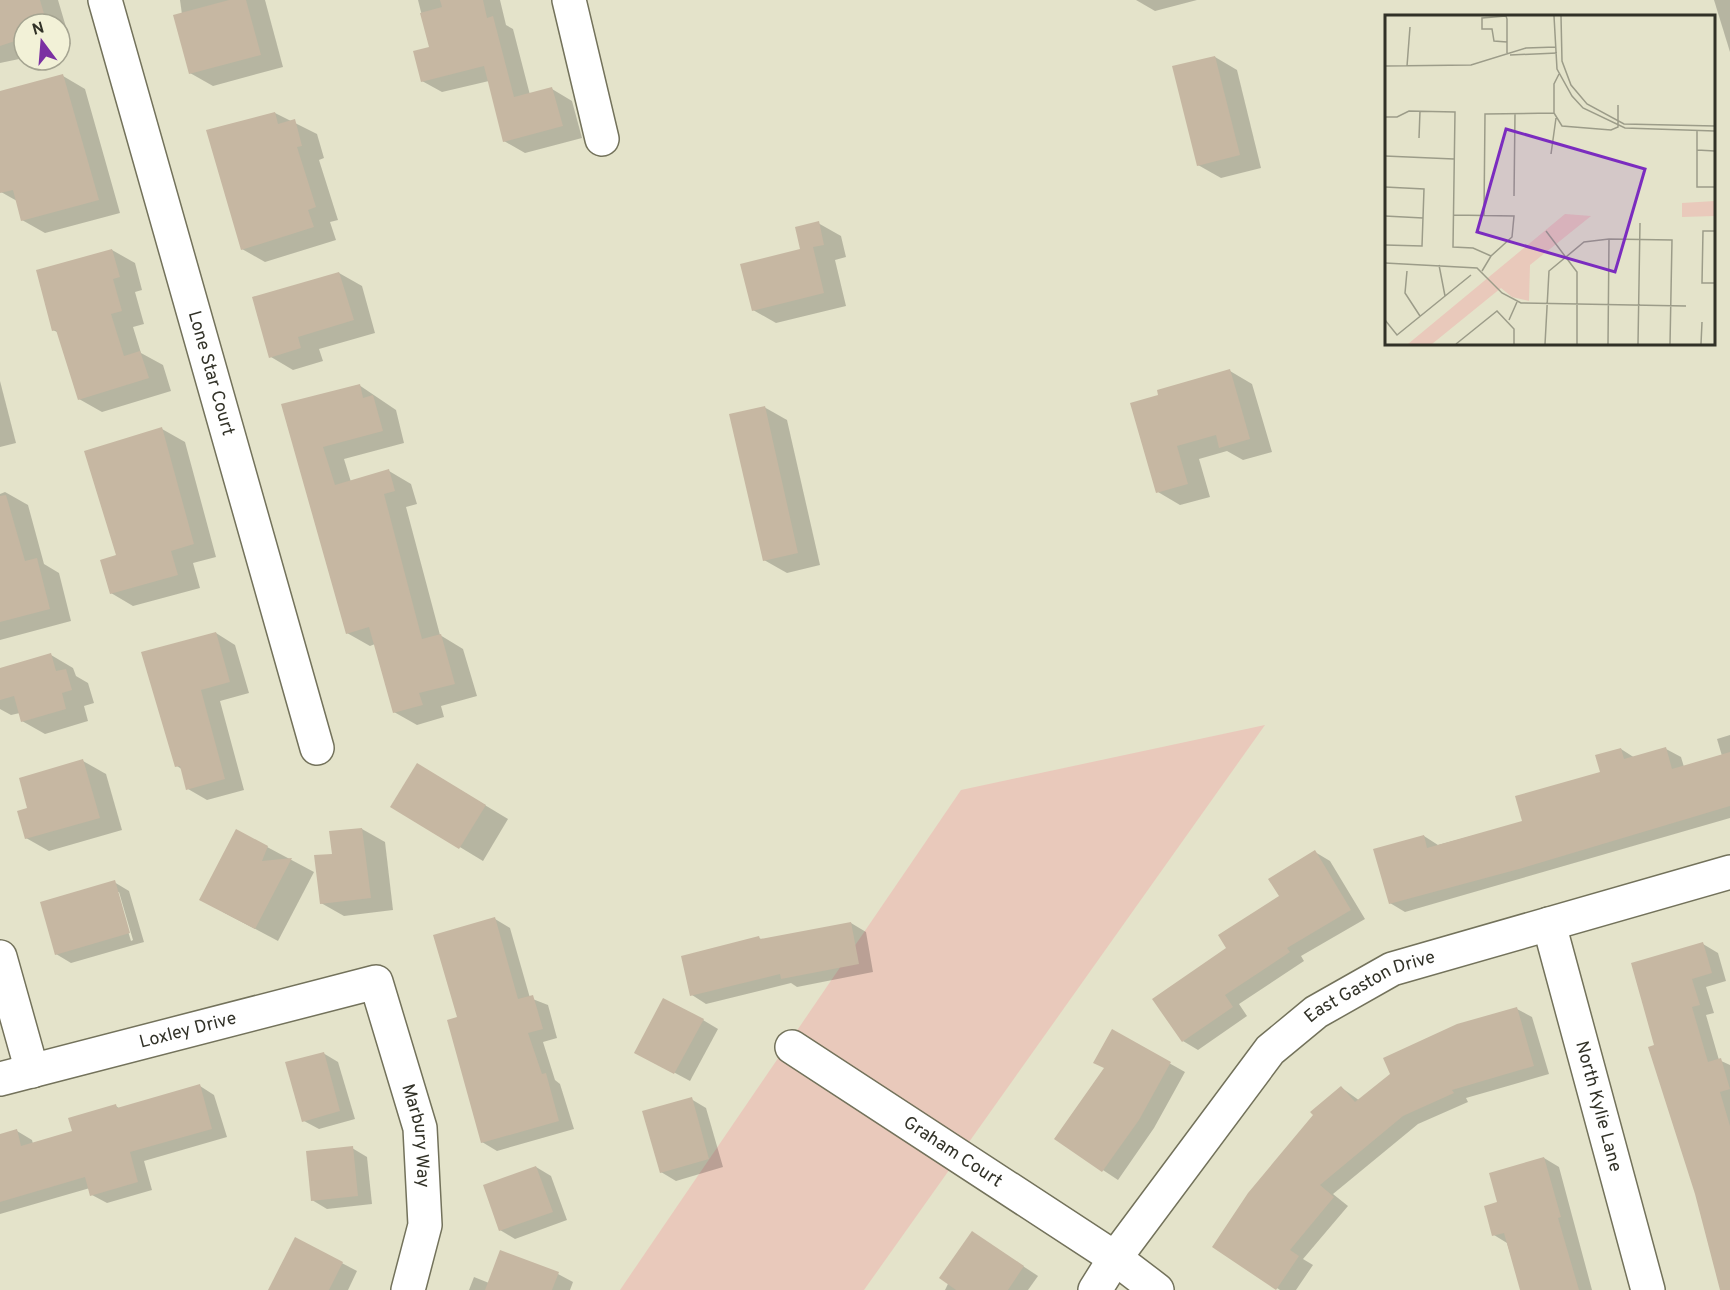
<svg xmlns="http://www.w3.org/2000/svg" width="1730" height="1290" font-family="Overpass,sans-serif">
  <rect width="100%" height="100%" fill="#e4e3ca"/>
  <!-- green -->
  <polygon fill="#e9c9bb" points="1265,725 864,1290 620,1290 961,790"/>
  <!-- shadow -->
  <g fill="#0003" fill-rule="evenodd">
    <polygon points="0,0 58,0 71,44 60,47 60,24 24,24 24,58 0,63"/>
    <polygon points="180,0 265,0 283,67 213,86 190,73"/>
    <polygon points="418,0 500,0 506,25 513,29 530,95 552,89 572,101 582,138 525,153 504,141 489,81 442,92 422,81 430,48"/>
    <polygon points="1136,0 1197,0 1155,11"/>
    <polygon points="1714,0 1730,0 1730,52"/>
    <polygon points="1215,57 1237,70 1261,168 1221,178 1198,165"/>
    <polygon points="63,76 85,89 120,213 45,233 22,220 17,201 1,192 0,93"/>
    <polygon points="275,113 317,134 324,158 319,160 338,220 330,222 336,240 265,262 242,249"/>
    <polygon points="818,223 841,236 846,257 835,260 846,306 776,323 753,310 802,250"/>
    <polygon points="112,250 135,263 142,290 135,292 144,324 133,327 141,353 163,365 171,391 102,412 79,399 59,333 53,330"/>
    <polygon points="339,273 362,286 375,333 319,349 323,361 293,370 271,357"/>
    <polygon points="1230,371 1252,384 1272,452 1243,460 1227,451 1199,459 1210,497 1180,505 1158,492 1160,396"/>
    <polygon points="0,381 16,443 0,447"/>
    <polygon points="359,385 396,410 404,443 344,459 351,482 389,471 411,484 417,504 406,507 440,635 463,649 477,696 441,706 444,717 417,725 394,712 375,644 370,646 347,633 283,405"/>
    <polygon points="764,407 787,420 820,565 787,573 764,560"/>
    <polygon points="162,429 185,442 216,557 193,563 200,588 133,606 111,593 118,556"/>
    <polygon points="5,492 28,505 44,564 59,573 71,621 0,640 0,494"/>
    <polygon points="216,633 235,645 249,693 220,701 244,790 207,800 188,789 183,770 177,766"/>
    <polygon points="51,655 73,668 76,676 88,683 94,703 84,706 88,721 45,734 22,721 20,713 11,715 0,709 0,669"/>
    <polygon points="1730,735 1730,818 1405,912 1390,903 1424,836 1438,845 1524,822 1602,773 1621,749 1635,758 1666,749 1681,757 1684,767 1722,756 1717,739"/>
    <polygon points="83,761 106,774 122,830 49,851 26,838 29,809"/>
    <polygon points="440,778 508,819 483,861 392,806"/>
    <polygon points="362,829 385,842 393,910 344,916 321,903 334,855"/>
    <polygon points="237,831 314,872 278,941 223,912"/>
    <polygon points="1315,852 1330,861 1365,919 1301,956 1304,961 1239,1004 1247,1016 1198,1050 1183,1041 1281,897"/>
    <path d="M 114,882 L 129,891 L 144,942 L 71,963 L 56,954 ZM 116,892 L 119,892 L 133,940 L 131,941 Z"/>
    <polygon points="495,919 510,928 530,998 548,1005 557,1038 543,1042 555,1080 560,1084 574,1129 497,1151 482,1142 458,1018"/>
    <polygon points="851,923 866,932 873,972 797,987 791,983 706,1004 692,995 759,938 763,940"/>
    <polygon points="1703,944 1718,953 1726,981 1706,987 1714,1013 1706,1015 1719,1060 1730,1065 1730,1290 1722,1290 1656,1046"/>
    <polygon points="1517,1009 1532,1017 1549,1074 1466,1098 1468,1102 1418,1124 1333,1194 1348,1206 1303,1259 1313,1265 1296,1290 1280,1290 1214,1247 1342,1088 1360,1101"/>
    <polygon points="703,1020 718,1029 690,1081 651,1060"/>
    <polygon points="1112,1031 1185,1072 1154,1128 1118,1180 1056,1139 1106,1068"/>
    <polygon points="323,1053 338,1062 355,1119 319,1129 304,1121"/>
    <polygon points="200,1086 214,1095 227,1137 144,1161 152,1190 107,1203 92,1195 90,1188 0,1214 0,1136 17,1131 32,1140 33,1144 74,1132 116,1106 120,1109"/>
    <polygon points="691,1099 706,1108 723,1167 676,1181 661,1172"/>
    <polygon points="352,1148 367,1157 372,1204 327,1209 312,1200"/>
    <polygon points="1544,1158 1559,1167 1592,1290 1522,1290 1507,1243 1494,1235 1499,1203"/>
    <polygon points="536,1167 551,1176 567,1220 515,1239 500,1230"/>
    <polygon points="973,1233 1038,1276 1028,1290 945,1290"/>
    <polygon points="296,1239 357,1271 348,1290 269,1290"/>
    <polygon points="558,1274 573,1282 570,1290 469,1290 474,1277 489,1283"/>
  </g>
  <!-- building -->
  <g fill="#c6b7a2">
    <polygon points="0,0 40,0 47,24 24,24 24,38 0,46"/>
    <polygon points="229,0 246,0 261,55 189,74 173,15"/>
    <polygon points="440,0 483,0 487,18 493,16 514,97 552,87 563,126 503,142 484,66 421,82 413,51 429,47 420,13 442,7"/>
    <polygon points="1215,56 1240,155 1197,166 1172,66"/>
    <polygon points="63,74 99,200 21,221 13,190 0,193 0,91"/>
    <polygon points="275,112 278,124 295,119 302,146 297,147 316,207 308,210 314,227 241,250 206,130"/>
    <polygon points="819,221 824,245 813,247 824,293 752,311 740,264 800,249 795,227"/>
    <polygon points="112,249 120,277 113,279 122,311 111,314 124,356 140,351 149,378 78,400 56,330 52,331 36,270"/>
    <polygon points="339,272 354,320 298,337 301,348 269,358 252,297"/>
    <polygon points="1230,369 1250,439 1219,448 1216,435 1177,446 1188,484 1156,493 1130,403 1158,395 1157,390"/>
    <polygon points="360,384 363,398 373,395 383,431 323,447 335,485 389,469 395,491 384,494 422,639 441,634 455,684 419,693 423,705 393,713 369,627 346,634 281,404"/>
    <polygon points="765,406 798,553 763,561 729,414"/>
    <polygon points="162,427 194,544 171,551 178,575 110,594 100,560 116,555 84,451"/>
    <polygon points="6,495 25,561 37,558 50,609 0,622 0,496"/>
    <polygon points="216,632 230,682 201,690 225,779 186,790 180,766 175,767 141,652"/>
    <polygon points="51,653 56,671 66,669 72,690 62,693 66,709 21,722 14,696 0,700 0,668"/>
    <polygon points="1666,747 1672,769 1730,752 1730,806 1519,869 1389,904 1373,849 1424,835 1427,848 1522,821 1515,796 1600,772 1595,755 1621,748 1624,759"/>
    <polygon points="83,759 100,818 25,839 17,811 27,808 19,778"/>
    <polygon points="417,763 486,805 459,849 390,807"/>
    <polygon points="362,828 371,898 320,904 314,855 332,854 329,831"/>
    <polygon points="236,829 268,846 262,861 292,858 255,929 199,900"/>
    <polygon points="1315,850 1351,910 1287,948 1290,952 1225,995 1233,1007 1182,1042 1152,999 1226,948 1218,935 1279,896 1268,879"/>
    <polygon points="115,880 130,933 55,955 40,902"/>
    <polygon points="495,917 518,999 533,995 543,1029 528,1033 542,1074 546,1073 559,1121 481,1143 447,1020 457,1017 433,935"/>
    <polygon points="851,922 859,964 781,979 780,974 690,996 681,956 759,936 760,939"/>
    <polygon points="1703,942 1712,973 1692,979 1700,1005 1692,1007 1708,1062 1721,1058 1730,1089 1720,1092 1730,1126 1730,1290 1720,1290 1695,1194 1648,1047 1654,1045 1631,963"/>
    <polygon points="663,998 704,1019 674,1074 634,1053"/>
    <polygon points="1517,1007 1534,1066 1452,1090 1454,1093 1403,1116 1320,1185 1334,1197 1290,1250 1299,1256 1276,1290 1212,1247 1248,1193 1313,1115 1310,1112 1341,1086 1355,1102 1390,1074 1383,1058 1457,1024"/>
    <polygon points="1112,1029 1171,1062 1139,1120 1102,1172 1054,1139 1104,1068 1093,1063"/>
    <polygon points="324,1052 340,1111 302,1122 285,1062"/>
    <polygon points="200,1084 212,1129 130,1152 138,1182 90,1196 85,1177 0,1202 0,1134 17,1129 21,1146 72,1131 68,1118 116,1104 117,1108"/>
    <polygon points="692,1097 709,1159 660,1173 642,1111"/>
    <polygon points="353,1146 358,1196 311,1201 306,1151"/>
    <polygon points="1544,1157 1561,1217 1558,1218 1579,1290 1520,1290 1504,1233 1492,1236 1484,1206 1497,1202 1489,1173"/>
    <polygon points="536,1166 553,1212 499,1231 483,1185"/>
    <polygon points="972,1231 1024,1266 1008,1290 956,1290 939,1278"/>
    <polygon points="295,1237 343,1262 329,1290 268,1290"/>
    <polygon points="500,1250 559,1272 552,1290 485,1290"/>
  </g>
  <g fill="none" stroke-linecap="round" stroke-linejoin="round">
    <defs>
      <g id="minor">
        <path id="s1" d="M 105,0 L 317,748"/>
        <polyline points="569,0 602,139"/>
        <path id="s2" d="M 1549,924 L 1648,1290"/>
        <polyline points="0,957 32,1071"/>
        <path id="s3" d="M 792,1047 L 1115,1258 L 1157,1290"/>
        <path id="s4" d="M 0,1079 L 376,982 L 420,1128 L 425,1225 L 408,1290"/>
        <path id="s5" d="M 1095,1290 L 1115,1258 L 1270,1050 L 1316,1012 L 1392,969 L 1730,872"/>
      </g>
    </defs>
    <!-- minor casing -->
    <use href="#minor" stroke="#73725b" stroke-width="36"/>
    <!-- minor -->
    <use href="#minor" stroke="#fff" stroke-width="33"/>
  </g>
  <g text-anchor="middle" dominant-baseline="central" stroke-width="5" stroke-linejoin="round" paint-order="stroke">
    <!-- street labels -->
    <g font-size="18" fill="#313127" stroke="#f2f1d7">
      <text stroke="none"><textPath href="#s1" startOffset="388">Lone Star Court</textPath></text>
      <text stroke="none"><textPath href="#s5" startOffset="417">East Gaston Drive</textPath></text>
      <text stroke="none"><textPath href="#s4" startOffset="194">Loxley Drive</textPath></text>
      <text stroke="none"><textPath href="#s2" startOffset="189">North Kylie Lane</textPath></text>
      <text stroke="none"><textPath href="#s4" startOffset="548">Marbury Way</textPath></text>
      <text stroke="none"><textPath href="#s3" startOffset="192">Graham Court</textPath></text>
    </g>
  </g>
  <!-- overview -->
  <g transform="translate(1385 15)">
    <rect width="330" height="330" fill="#e4e3ca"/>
    <path d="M 330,186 L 330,201 L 297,202 L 297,188 ZM 180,199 L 206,201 L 145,250 L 144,286 L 127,282 L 116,273 L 47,329 L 23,329 Z" fill="#e9c9bb"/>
    <path fill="none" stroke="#9c9c89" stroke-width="1.5" d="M 169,1 L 172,54 L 187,81 L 198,93 L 240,113 L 330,116M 176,1 L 177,46 L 186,70 L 202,89 L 239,109 L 330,111M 122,27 L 109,26 L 107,14 L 97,14 L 97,3 L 121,1 L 122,4 L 122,38M 125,40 L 172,38M 0,51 L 86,50 L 141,33 L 171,32M 22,51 L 25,12M 174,59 L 169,69 L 169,98 L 177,111 L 226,115 L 233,112 L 233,90M 0,102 L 12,102 L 24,96 L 70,97 L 68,232 L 88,233 L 106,241M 312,115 L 312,172 L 330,172M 34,123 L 35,96M 312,135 L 330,136M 166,139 L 171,103M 0,141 L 69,144M 0,172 L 39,174 L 37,231 L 0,230M 129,181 L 130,99M 68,200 L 129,201 L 127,222 L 106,241 L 97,256M 99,200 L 100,99 L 169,98M 0,201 L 38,203M 161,216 L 192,257 L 192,329M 330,216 L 318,216 L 317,268 L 330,268M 0,248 L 92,253 L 117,278 L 136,288 L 301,291M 54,250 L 60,281M 22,256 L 20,278 L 35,301M 0,305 L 12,320 L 86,260M 124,305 L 132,287M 71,329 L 112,296 L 129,314 L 129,329M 160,329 L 164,256 L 199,227 L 224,224 L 287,225 L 285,329M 223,329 L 224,224M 253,329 L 255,208M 316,329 L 317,307"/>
    <path fill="#7b2cbf" fill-opacity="0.15" stroke="#7b2cbf" stroke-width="3" d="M 121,114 L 260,154 L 230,257 L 92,217 Z"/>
    <rect width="330" height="330" fill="none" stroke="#313127" stroke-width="3"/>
  </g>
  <!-- north arrow -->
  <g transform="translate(42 42) rotate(344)"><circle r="28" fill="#f2f1d7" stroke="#a5a491" stroke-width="1.5"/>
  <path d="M0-4.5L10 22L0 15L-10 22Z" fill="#7b30a2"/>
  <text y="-9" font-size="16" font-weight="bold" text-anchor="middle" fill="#313127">N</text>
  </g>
</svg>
